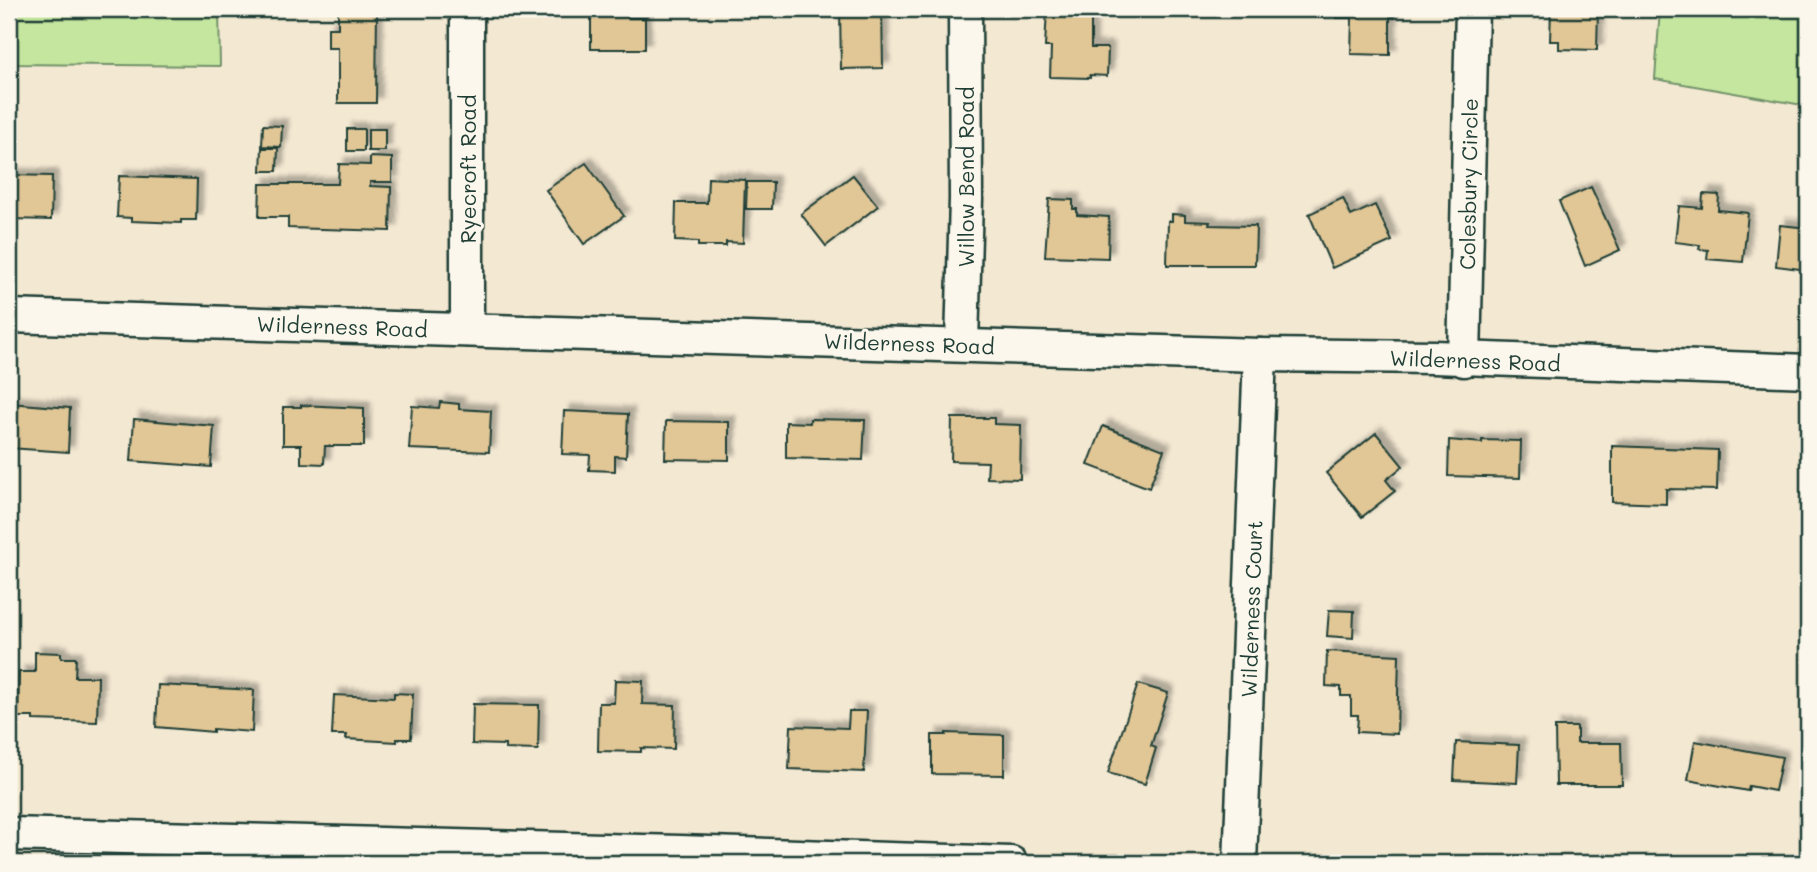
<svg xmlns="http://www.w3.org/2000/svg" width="1817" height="872" font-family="Mali,sans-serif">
  <defs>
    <filter id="shadow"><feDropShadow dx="6" dy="-6" stdDeviation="2" flood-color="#0004"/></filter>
  </defs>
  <rect width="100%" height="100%" fill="#f3e8d2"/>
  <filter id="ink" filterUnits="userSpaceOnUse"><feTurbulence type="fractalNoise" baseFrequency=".0143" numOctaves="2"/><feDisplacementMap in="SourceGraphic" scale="14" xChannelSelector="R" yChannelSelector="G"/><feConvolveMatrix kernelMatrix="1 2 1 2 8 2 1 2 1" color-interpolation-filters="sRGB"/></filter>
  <g filter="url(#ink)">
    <!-- green -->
    <g fill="#c5e69f" stroke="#72926a" stroke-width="2">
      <polygon points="9,9 219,9 220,66 9,64"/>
      <polygon points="1660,9 1808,9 1808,106 1655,79"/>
    </g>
    <!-- building -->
    <g fill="#e1c696" stroke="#1f3d34" stroke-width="2" filter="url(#shadow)">
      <polygon points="338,9 377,9 376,103 338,103 338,48 328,48 328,28 338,28"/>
      <polygon points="591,9 628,9 628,18 645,18 645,49 591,49"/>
      <polygon points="840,9 882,9 883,68 841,69"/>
      <polygon points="1047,9 1091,10 1091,48 1108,48 1107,76 1090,75 1090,78 1050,77 1051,47 1045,47"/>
      <polygon points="1338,9 1394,9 1394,17 1390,17 1390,55 1351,54 1352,18 1337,18"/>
      <polygon points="1551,9 1598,9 1597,50 1559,49 1559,41 1550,41"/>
      <polygon points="263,125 282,126 281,147 262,146"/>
      <rect x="347" y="129" width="17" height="22"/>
      <rect x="368" y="129" width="17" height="22"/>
      <polygon points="262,148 278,148 277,171 261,171"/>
      <polygon points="370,157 392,158 392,182 370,182 370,186 391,187 390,231 288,228 288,217 259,217 260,184 338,184 339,164 370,165"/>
      <polygon points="586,163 624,216 584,244 546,190"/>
      <polygon points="9,175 52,176 51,220 11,219 12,213 9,213"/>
      <polygon points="853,175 878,206 826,246 801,214"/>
      <polygon points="119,176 197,179 196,220 181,220 181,223 131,221 131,218 117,217"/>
      <polygon points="708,178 745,180 743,243 726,242 726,246 698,246 698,242 675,241 676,203 707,203"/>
      <polygon points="747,182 773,182 772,209 746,209"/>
      <polygon points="1591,187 1620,250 1585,266 1559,201"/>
      <polygon points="1703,194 1719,195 1718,210 1748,213 1743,262 1707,259 1708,250 1699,249 1700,245 1675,242 1679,206 1702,208"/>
      <polygon points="1343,198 1351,216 1375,205 1392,241 1332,268 1309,214"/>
      <polygon points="1049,199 1073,200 1073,209 1077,209 1077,215 1109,217 1108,258 1045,256"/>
      <polygon points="1172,214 1185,215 1185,221 1210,222 1209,225 1256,226 1255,265 1167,265 1168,221 1172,221"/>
      <polygon points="1780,225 1808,228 1808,270 1776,266"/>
      <polygon points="440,402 459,404 459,409 491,411 489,452 409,449 412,406 439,408"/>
      <polygon points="9,403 70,408 68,452 9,448"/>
      <polygon points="301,405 364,408 364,446 325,446 324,464 301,463 301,445 283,445 283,407 301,407"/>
      <polygon points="564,411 628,414 626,457 615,456 615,471 589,470 590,455 562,454"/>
      <polygon points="952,418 994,418 994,424 1021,425 1020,479 987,478 988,462 951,461"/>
      <polygon points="134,419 214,426 211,467 131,461"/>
      <polygon points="810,419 865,420 863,460 786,458 786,422 810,423"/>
      <polygon points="666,421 729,422 729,460 665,459"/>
      <polygon points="1103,426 1164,450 1149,488 1088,465"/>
      <polygon points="1376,433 1403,466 1386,480 1395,491 1362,517 1326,473"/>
      <polygon points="1449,440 1482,443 1482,440 1521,441 1520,478 1448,476"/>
      <polygon points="1612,446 1718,450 1717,490 1666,489 1666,504 1612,502"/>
      <polygon points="1329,610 1354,611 1353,638 1327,636"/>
      <polygon points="1327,651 1399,655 1397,734 1357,732 1358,715 1351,715 1351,696 1341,696 1341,687 1326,686"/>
      <polygon points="35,652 61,653 61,658 76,658 75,677 98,677 97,722 33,720 33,717 18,717 19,672 35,672"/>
      <polygon points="615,680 643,681 642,704 675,705 674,749 641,748 641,752 598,751 599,703 614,703"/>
      <polygon points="1138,684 1168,693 1151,746 1156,748 1145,784 1108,773"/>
      <polygon points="158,685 254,690 252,732 213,729 213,732 156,727"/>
      <polygon points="394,693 413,694 411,739 397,739 397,742 346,739 347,735 332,735 334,695 394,698"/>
      <polygon points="473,704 539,705 538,750 505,749 505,745 472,744"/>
      <polygon points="849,711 867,711 864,772 789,769 791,726 848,728"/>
      <polygon points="1555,727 1577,727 1577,743 1621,743 1622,785 1556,785"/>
      <polygon points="946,733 1004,735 1004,775 932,774 932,735 946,735"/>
      <polygon points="1695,741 1782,757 1775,791 1749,786 1748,791 1688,780"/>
      <polygon points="1456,742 1519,745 1517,783 1454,780"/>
    </g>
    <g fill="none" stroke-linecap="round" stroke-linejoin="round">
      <defs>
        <g id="minor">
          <polyline points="9,316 1260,355 1434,357 1808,371"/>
          <polyline points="467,330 467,9"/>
          <polyline points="962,344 966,199 965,9"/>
          <polyline points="1464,360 1472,9"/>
          <polyline points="9,834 680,852 1011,863"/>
          <polyline points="1240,863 1260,355"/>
        </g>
      </defs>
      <!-- minor casing -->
      <use href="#minor" stroke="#1f3d34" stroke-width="37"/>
      <!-- minor -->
      <use href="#minor" stroke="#fbf7ec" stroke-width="32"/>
    </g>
  </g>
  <g text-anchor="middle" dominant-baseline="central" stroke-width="6" stroke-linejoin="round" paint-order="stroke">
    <!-- street labels -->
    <g font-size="21" fill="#1f3d34" stroke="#fbf7ec">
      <text transform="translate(467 169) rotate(-90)">Ryecroft Road</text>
      <text transform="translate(965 177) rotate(-90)">Willow Bend Road</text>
      <text transform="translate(1468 184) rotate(-89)">Colesbury Circle</text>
      <text transform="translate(342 326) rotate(2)">Wilderness Road</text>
      <text transform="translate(909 343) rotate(2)">Wilderness Road</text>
      <text transform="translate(1475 360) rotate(2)">Wilderness Road</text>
      <text transform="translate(1251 609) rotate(-88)">Wilderness Court</text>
    </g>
  </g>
  <!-- margin -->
  <rect width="1817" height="872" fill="none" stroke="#fbf7ec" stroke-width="35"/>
  <rect x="18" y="18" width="1782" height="837" fill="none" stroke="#1f3d34" stroke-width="2.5" filter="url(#ink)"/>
</svg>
